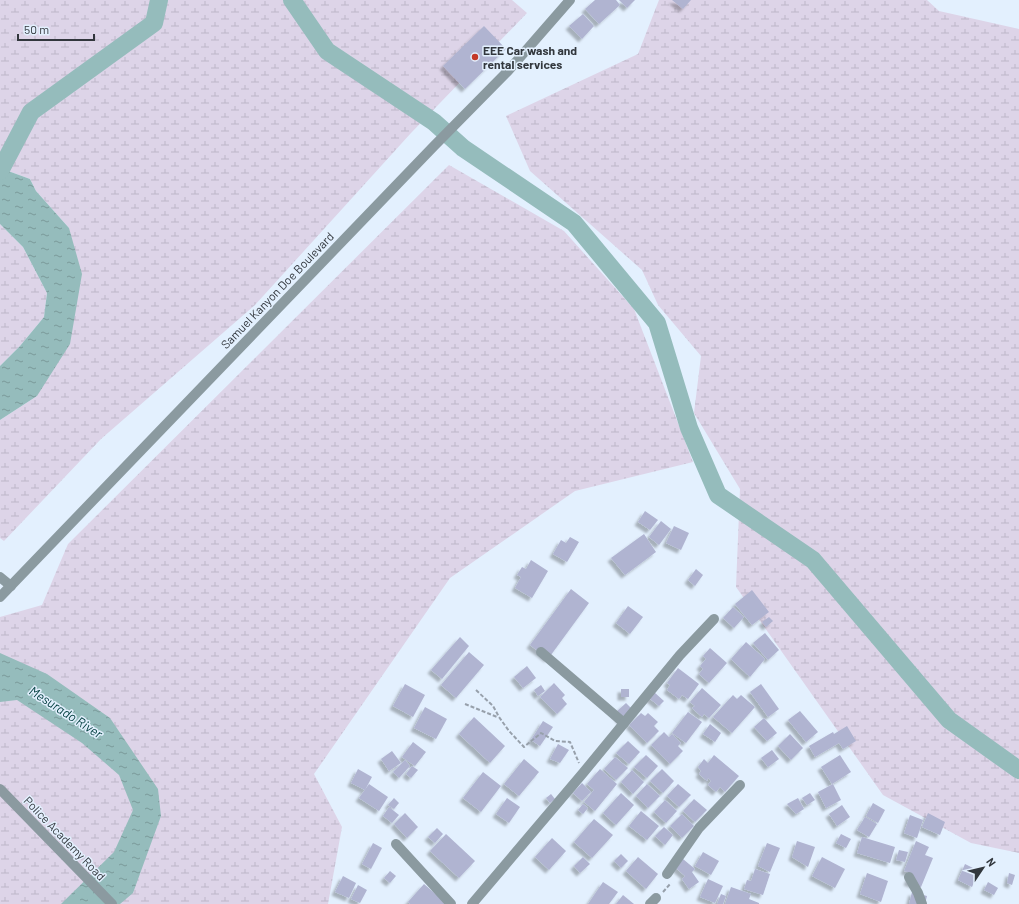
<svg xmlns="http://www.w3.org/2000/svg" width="1019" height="904" font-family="Barlow,sans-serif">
  <defs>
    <pattern id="wetland-marsh" width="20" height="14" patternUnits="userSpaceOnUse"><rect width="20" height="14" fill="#ddd4e8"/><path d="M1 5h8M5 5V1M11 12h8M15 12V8" fill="none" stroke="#beb7c8"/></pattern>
    <pattern id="water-ripples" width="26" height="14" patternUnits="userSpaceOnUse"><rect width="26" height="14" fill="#95bcbc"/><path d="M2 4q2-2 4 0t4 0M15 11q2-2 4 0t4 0" fill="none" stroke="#7a9a9a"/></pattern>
    <filter id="shadow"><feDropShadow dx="-3.5" dy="3.5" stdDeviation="1" flood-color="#0004"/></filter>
  </defs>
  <rect width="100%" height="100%" fill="#e3f0fe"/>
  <!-- wetland -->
  <g fill="url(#wetland-marsh)">
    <polygon points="0,0 512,0 527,13 411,133 255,305 101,439 4,541 0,538 0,420 37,396 69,228 36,191 30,179 0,168"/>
    <polygon points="659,0 927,0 939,11 1019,29 1019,853 971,843 883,795 736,587 740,489 694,413 701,356 658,305 642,270 530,171 506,116 638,54"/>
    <polygon points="449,165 564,231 634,309 693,462 575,491 450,578 314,774 342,827 328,904 0,904 0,617 42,605 68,544"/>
    <polygon points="0,224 23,247 47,293 44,317 20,346 0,366"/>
  </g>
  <!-- water -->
  <g fill="url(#water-ripples)">
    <polygon points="0,168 30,179 36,191 69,228 82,274 70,344 37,396 0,420 0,366 20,346 44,317 47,293 23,247 0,224"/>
    <polygon points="0,653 47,674 110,718 158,789 161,816 133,893 120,904 61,904 114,852 133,810 119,775 82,743 17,700 0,702"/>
  </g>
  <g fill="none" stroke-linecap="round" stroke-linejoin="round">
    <!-- river -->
    <g stroke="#95bcbc" stroke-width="18">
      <polyline points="292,0 327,51 434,122 463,148 574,223 657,323 689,428 718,495 813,560 949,720 1019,770"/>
      <polyline points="0,171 31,112 154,23 159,0"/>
    </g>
  </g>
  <!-- building -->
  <g fill="#b0b4d1" filter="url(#shadow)">
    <polygon points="595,0 616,0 620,5 599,24 585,9"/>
    <polygon points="619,0 635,0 627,8"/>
    <polygon points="672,0 691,0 683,9"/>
    <polygon points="583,14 594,26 582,39 569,26"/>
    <polygon points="484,26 506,49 465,89 443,66"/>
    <polygon points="645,511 658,520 650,530 638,522"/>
    <polygon points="661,521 671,529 659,545 649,537"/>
    <polygon points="674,526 689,533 681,550 666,543"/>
    <polygon points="644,534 656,552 625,575 611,558"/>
    <polygon points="570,537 579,542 567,562 553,554 561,540 566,543"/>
    <polygon points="531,560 548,571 532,598 515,588 521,577 517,575 522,567 526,569"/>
    <polygon points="696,569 703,575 695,586 688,580"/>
    <polygon points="571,589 589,603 548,659 530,645"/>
    <polygon points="752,590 769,612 752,625 735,604"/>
    <polygon points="628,606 643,617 630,634 616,623"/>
    <polygon points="733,607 744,617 734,628 723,618"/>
    <polygon points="769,617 773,621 766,627 762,622"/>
    <polygon points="765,633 779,650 768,660 753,643"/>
    <polygon points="460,637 469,646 442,679 431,670"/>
    <polygon points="746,642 765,659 750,677 731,659"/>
    <polygon points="710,648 727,663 709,683 699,674 703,669 700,666 706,659 703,656"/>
    <polygon points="469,652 484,665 456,698 441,685"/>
    <polygon points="527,666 536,678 523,688 514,677"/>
    <polygon points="678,668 699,684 688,699 682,695 679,699 667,690 670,685 667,683"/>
    <polygon points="554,683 565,695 562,698 567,704 557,714 540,697"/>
    <polygon points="405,684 425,695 413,717 393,706"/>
    <polygon points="761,684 779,709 768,717 750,692"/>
    <polygon points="541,685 545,691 538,696 534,690"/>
    <polygon points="702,688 721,705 709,718 704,714 702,717 692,708 695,706 690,702"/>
    <rect x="621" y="689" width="8" height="8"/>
    <polygon points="654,692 664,701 659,706 649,698"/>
    <polygon points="733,695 737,699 741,695 755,707 732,733 713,717"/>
    <polygon points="626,703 633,710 621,721 615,713"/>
    <polygon points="425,707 447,719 436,739 414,728"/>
    <polygon points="800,711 818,732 806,742 788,720"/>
    <polygon points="688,712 702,722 686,743 672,733"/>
    <polygon points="641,713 645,716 648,713 658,722 654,726 659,731 647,743 629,725"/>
    <polygon points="474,717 505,746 490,763 459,734"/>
    <polygon points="764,718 777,733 767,741 754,727"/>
    <polygon points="543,721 553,727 540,746 531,740"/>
    <polygon points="710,724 721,733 715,742 703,734"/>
    <polygon points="847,726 856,741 843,749 839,743 815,757 809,746 833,732 834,734"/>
    <polygon points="664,732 669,737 672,734 681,743 678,746 683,751 670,764 651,745"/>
    <polygon points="790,734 803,748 791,760 778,746"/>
    <polygon points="628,741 640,752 629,764 616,753"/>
    <polygon points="413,742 426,752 415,766 402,757"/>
    <polygon points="558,744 569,750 560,763 550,759"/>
    <polygon points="772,750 779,759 768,767 761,758"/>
    <polygon points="392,751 401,763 389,771 381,759"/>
    <polygon points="646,755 658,766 647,778 634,767"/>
    <polygon points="714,755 739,776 725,792 720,787 716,792 708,785 711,781 708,778 707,781 699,774 701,771 698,767 704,759 708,763"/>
    <polygon points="840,755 851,772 832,784 821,767"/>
    <polygon points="615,757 628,768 616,780 604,769"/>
    <polygon points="524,759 539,772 519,796 504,784"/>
    <polygon points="405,760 410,766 399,778 393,772"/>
    <polygon points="412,766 418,770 411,778 406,774"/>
    <polygon points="358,769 372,777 365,790 351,783"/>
    <polygon points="600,769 617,784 595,811 584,802 594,790 587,784"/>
    <polygon points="662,769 674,781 663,793 650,781"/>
    <polygon points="632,770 644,782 633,794 621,782"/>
    <polygon points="483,772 501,786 481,812 463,798"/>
    <polygon points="582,783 591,792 582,801 573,793"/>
    <polygon points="369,784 388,797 379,811 359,798"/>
    <polygon points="647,784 660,796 648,808 636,796"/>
    <polygon points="678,784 691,795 679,807 667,796"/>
    <polygon points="833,784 841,800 826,808 818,792"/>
    <polygon points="621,793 634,805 616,825 603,813"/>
    <polygon points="810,793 815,800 807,805 802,798"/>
    <polygon points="551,794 555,799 550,803 546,798"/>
    <polygon points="394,798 399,803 394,809 388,805"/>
    <polygon points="507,798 520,807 509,823 496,814"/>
    <polygon points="798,798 804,809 796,814 787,804"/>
    <polygon points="694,799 707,810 695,822 683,811"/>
    <polygon points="665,800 677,811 666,823 654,812"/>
    <polygon points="873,803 885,810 878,823 866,816"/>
    <polygon points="583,804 588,808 583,814 578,810"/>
    <polygon points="842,805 850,817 837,826 829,814"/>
    <polygon points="389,807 399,815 392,823 383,816"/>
    <polygon points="641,811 659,826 647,840 629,826"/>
    <polygon points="405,813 418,827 407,838 394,824"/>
    <polygon points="928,813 945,822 940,835 922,827"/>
    <polygon points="682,814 694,826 682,838 670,826"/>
    <polygon points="910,815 923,820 917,838 904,833"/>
    <polygon points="865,817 877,824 869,837 857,830"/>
    <polygon points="594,819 613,835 592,858 574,842"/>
    <polygon points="664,827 673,835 665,845 655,836"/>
    <polygon points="437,828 443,834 435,843 428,837"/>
    <polygon points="446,834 475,861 459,878 430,851"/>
    <polygon points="841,834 851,839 846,848 836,843"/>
    <polygon points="862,837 895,847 890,863 857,853"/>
    <polygon points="552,838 566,851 549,870 535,857"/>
    <polygon points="797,841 815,847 808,867 792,857"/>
    <polygon points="916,841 929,847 925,855 933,858 921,887 907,882 911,873 904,871"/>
    <polygon points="373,843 382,848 371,869 362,864"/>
    <polygon points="767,843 780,848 770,872 758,866"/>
    <polygon points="899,850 908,852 905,862 896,860"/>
    <polygon points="703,852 719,861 711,875 695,866"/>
    <polygon points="621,854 628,861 621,868 614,861"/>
    <polygon points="583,857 590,864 580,873 574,866"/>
    <polygon points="638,857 658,874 646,889 626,871"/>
    <polygon points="822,857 845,869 835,888 812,876"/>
    <polygon points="683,859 695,869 692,872 699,882 689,889 682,879 685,876 676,868"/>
    <polygon points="965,864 979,871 972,887 958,880"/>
    <polygon points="755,869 770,874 763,895 744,889 747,880 751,881"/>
    <polygon points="390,871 396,876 390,883 384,878"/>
    <polygon points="867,873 888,881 881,902 860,894"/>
    <polygon points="1009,873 1015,875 1012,885 1007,883"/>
    <polygon points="343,876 356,883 349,898 335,892"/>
    <polygon points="708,879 723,886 715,903 700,897"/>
    <polygon points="603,882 618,892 609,904 588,904"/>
    <polygon points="988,882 998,888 994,895 984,890"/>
    <polygon points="424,884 446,903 445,904 410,904 408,902"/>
    <polygon points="358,885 367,890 360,903 351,899"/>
    <polygon points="731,887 751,894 749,899 759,903 759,904 725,904"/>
    <polygon points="912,892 927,896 925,904 909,904"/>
    <polygon points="721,894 726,896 723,904 717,904"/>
    <polygon points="623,895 634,904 616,904"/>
  </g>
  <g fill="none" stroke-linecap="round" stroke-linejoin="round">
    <!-- path -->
    <g stroke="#97a0ab" stroke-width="2" stroke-dasharray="4 2" stroke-linecap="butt">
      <polyline points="476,690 493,706 499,717 509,731 524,747 541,733 555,741 570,742 579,763"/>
      <polyline points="465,704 497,717"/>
      <polyline points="663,892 671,883"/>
    </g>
    <!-- minor -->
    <g stroke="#8b9aa0" stroke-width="10">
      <polyline points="0,577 11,586"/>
      <polyline points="0,597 434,146 508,71 570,0"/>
      <polyline points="541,652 624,723"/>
      <polyline points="0,789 112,904"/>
      <polyline points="396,844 451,904"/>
      <polyline points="667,874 699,828 740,785"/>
      <polyline points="909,877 918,893 922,904"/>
      <polyline points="472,904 583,773 680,655 714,619"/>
      <polyline points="650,904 656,898"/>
    </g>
  </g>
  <!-- markers -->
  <circle fill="#c43828" stroke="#e3f0fe" stroke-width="1.5" cx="475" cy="57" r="4"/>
  <g text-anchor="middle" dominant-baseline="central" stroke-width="3" stroke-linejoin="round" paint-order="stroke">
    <!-- poi labels -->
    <g font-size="12" font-weight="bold" fill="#32373d" stroke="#e3f0fe" text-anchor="start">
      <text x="483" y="50">EEE Car wash and<tspan x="483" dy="14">rental services</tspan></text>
    </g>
    <!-- street labels -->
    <g font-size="12" fill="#32373d" stroke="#e3f0fe">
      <text transform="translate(277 290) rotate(-46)">Samuel Kanyon Doe Boulevard</text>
      <text transform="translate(65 838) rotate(46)">Police Academy Road</text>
    </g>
    <!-- water labels -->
    <g font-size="13" font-style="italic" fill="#003e3e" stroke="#e3f0fe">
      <text transform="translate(66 712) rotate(33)">Mesurado River</text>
    </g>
  </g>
  <!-- north arrow -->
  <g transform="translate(983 868) rotate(55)" stroke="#e3f0fe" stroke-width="3" paint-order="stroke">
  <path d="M0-3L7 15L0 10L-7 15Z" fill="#32373d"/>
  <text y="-6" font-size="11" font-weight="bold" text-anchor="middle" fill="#32373d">N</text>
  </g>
  <!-- scale -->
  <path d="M18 34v6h76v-6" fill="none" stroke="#32373d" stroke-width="2"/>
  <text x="24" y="34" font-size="12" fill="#32373d" stroke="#e3f0fe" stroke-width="3" paint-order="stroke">50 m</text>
</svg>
